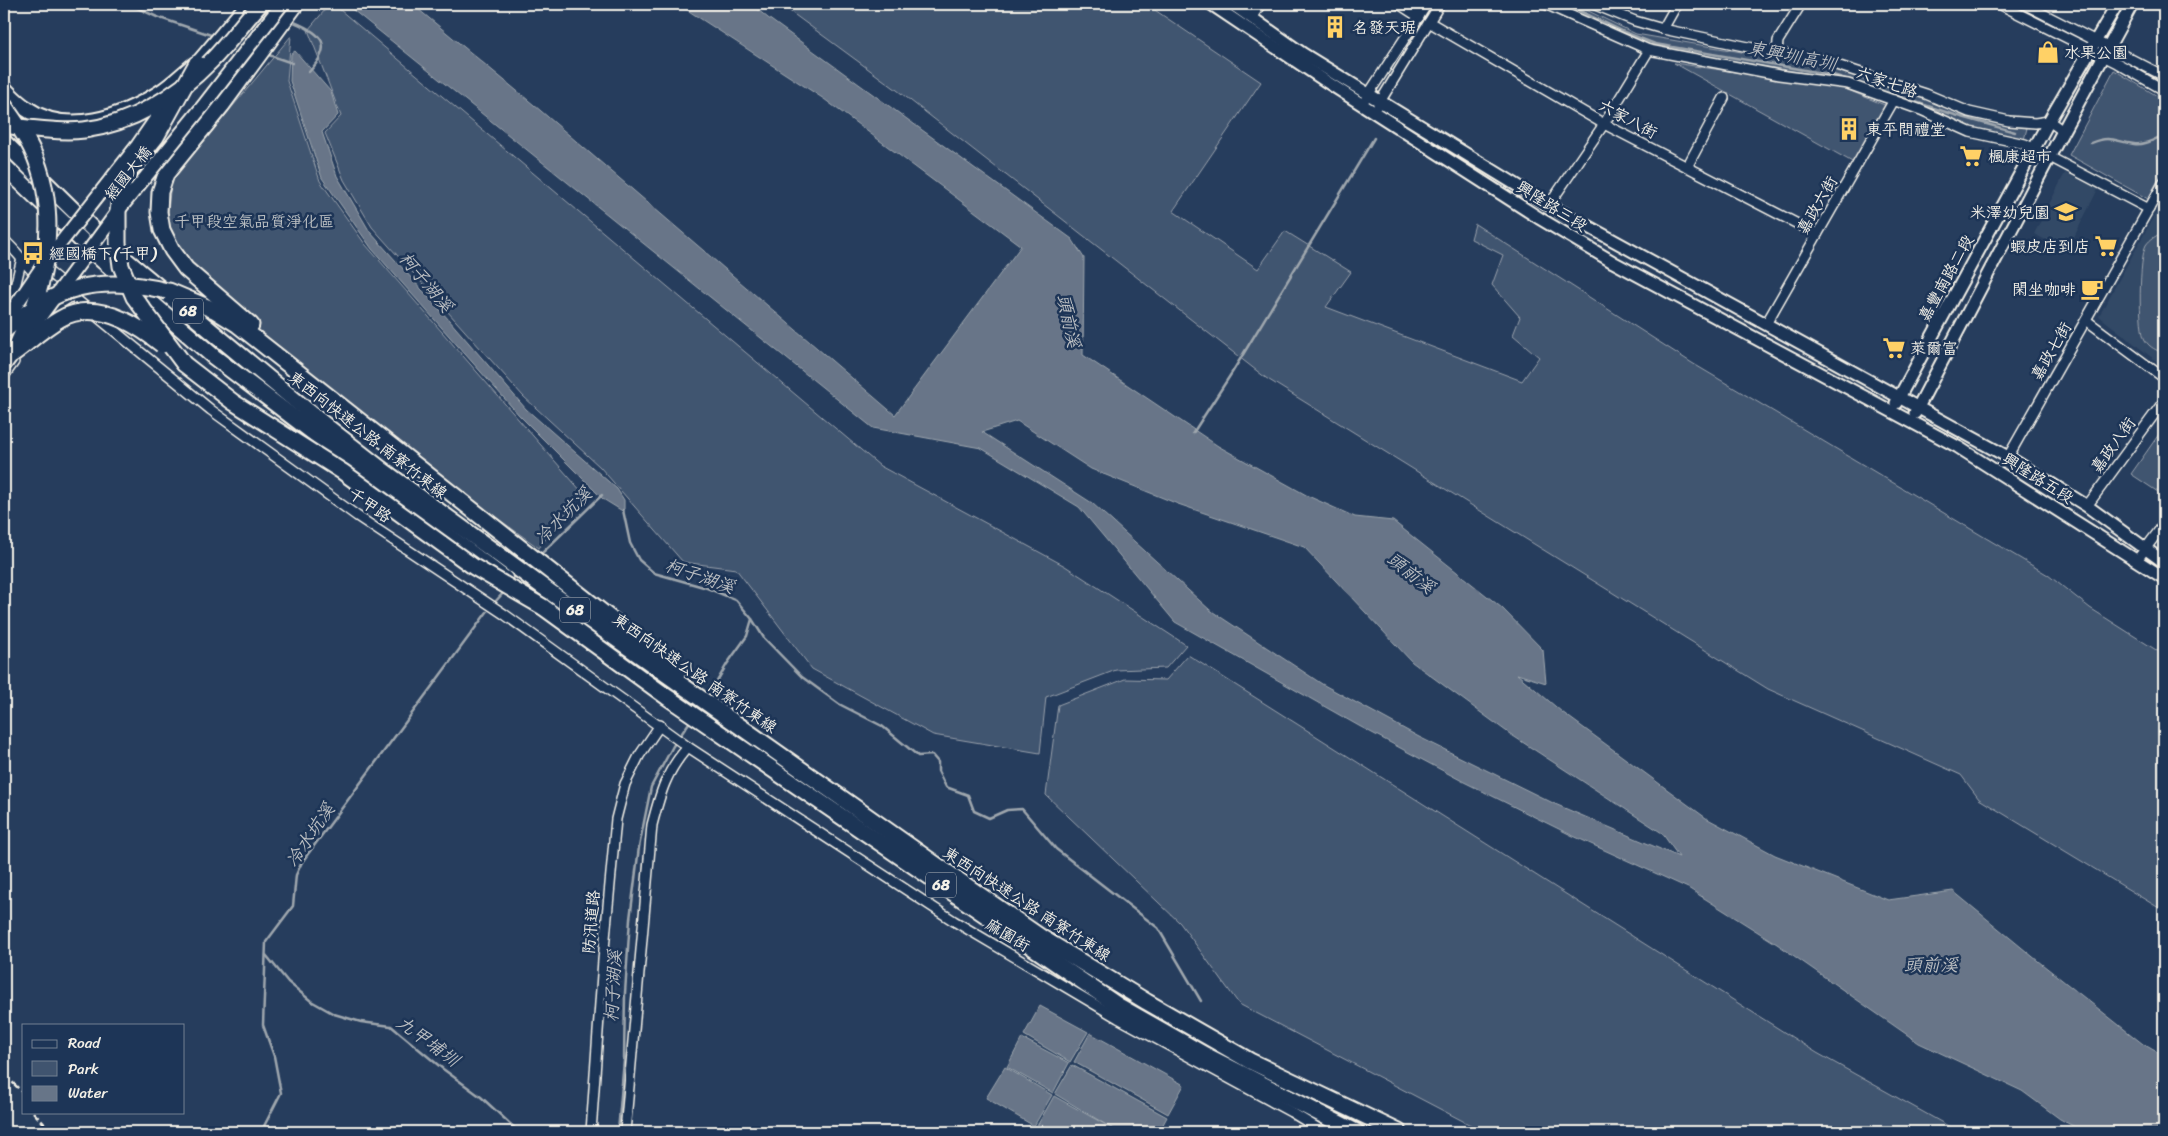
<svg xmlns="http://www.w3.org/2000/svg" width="2168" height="1136" font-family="Sriracha,'LXGW WenKai TC',sans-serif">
  <rect width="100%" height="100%" fill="#263d5d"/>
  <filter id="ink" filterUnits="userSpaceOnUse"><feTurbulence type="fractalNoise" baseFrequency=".02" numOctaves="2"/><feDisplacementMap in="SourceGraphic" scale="10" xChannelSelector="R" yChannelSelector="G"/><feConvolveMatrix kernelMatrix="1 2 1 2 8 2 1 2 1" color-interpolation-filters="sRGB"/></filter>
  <g filter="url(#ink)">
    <!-- built -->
    <g fill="#334966">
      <polygon points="2065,173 2098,189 2067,251 2034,234"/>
      <polygon points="2164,198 2164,367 2099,316"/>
    </g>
    <!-- green -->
    <g fill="#40546f" stroke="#9aa2ac">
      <polygon points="330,4 333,4 880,466 1065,566 1186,645 1166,668 1116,670 1046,697 1040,753 933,735 812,669 736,569 683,562 600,467 523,396 372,227 344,180 325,133 341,116 308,30"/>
      <polygon points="780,4 1146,4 1261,82 1173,211 1258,269 1285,231 1351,272 1326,307 1522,381 1539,357 1513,335 1520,317 1492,285 1503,255 1471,239 1475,224 1692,363 2048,575 2090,608 2164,655 2164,911 1979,799 1961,775 1768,689 1266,378 897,90"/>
      <polygon points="1559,4 1574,4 1636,34 1818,65 1906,91 1975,117 2027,128 2024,140 1971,128 1834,78 1657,48 1640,43"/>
      <polygon points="291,36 287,81 320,181 365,244 582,492 539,548 458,490 321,386 194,272 167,223 171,181"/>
      <polygon points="1674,63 1843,88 1887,106 1856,164"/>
      <polygon points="2114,70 2164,100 2164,169 2148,199 2069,155"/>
      <path d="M 2164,232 L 2164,353 C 2156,350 2150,348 2145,340 C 2138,329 2139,258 2146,245 C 2150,239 2157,235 2164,232 Z"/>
      <polygon points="2164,427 2164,496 2131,474"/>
      <polygon points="1188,655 1817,1053 1959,1132 1484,1132 1239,1004 1180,923 1046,795 1058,705 1125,679 1166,680"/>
    </g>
    <!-- water -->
    <g fill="#677588" stroke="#9fa7ae" fill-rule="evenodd">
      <path d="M 341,4 L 412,4 L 534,105 L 895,415 L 1021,246 L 824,99 L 678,4 L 751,4 L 768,18 L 1072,239 L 1084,258 L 1083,355 L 1218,446 L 1308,496 L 1355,517 L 1393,521 L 1502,608 L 1543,650 L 1546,683 L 1517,674 L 1562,712 L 1706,818 L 1775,855 L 1888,900 L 1953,891 L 2038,961 L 2143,1044 L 2164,1056 L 2164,1132 L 2084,1132 L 2060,1119 L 2022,1091 L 1919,1043 L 1777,944 L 1688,888 L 1571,835 L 1464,782 L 1359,726 L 1175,622 L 1079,507 L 981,448 L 873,428 L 353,10 ZM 1017,421 L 1091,469 L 1178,504 L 1304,547 L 1412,662 L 1510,734 L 1662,833 L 1679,857 L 1555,804 L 1419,737 L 1322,684 L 1210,610 L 1092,503 L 982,432 Z"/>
      <polygon points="295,51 331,92 338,115 322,132 337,176 370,232 449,320 526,409 617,489 624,500 624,512 603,499 519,415 372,249 322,178 290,81 291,54"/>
      <polygon points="1040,1006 1088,1032 1070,1062 1024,1035"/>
      <polygon points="1090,1033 1184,1085 1168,1114 1074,1062"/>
      <polygon points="1022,1038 1069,1063 1053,1093 1007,1067"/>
      <polygon points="1072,1065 1167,1117 1159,1132 1047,1132 1037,1126 1054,1096 1115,1130 1055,1094"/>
      <polygon points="1005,1067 1052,1095 1034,1126 986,1098"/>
    </g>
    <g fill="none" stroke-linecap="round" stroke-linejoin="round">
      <!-- stream -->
      <g stroke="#9fa7ae" stroke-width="2.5">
        <polyline points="129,4 157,17 214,36"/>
        <polyline points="1565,4 1624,32 1655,44 1833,75 1849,80"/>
        <path d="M 294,18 L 294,22 C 323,34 334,45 309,72"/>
        <polyline points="266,54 292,63"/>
        <polyline points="1864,85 1955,115 2015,132"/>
        <path d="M 2091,143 C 2111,135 2114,141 2134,144 C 2144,146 2155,139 2164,135"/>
        <polyline points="1193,433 1233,371 1374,138"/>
        <polyline points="623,510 630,543 639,560 654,573 707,588 736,600 752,619 747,636 727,664 708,697"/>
        <polyline points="540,555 602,495"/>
        <polyline points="494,603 505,591"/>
        <polyline points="752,619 764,638 802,677 839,704 882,726 918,756 932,755 938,762 938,771 946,787 968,795 974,811 989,818 1007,810 1022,809 1056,849 1158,928 1201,1001"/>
        <polyline points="266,955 288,982 311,1001 334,1014 361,1022 391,1026 443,1069 481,1097 519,1132"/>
        <polyline points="261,1132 281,1093 274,1056 263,1025 266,942 293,906 296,875 302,862 487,612"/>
        <polyline points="618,1132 624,1060 625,993 630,919 639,847 651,787 673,746 691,720"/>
      </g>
      <defs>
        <g id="minor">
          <polyline points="1399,4 1419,17"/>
          <polyline points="1545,4 1649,50 1779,75 1848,84 1921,110 1970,132 2025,144 2149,209"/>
          <polyline points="1593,4 1635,21 1663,29 1777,53 1821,60 1926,94 1969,112 2009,121 2035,123 2049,121 2063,131"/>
          <polyline points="1999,4 2117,63 2164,90"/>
          <polyline points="2024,4 2164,76"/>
          <polyline points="1251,18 1261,4"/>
          <polyline points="1429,22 1604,124 1817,234"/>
          <polyline points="1663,29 1677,4"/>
          <polyline points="1777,53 1778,41 1801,4"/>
          <polyline points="1366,98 1427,4"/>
          <polyline points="1378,105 1440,4"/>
          <polyline points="1687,167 1724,98"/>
          <polyline points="1549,205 1604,124 1649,50"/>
          <path d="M 4,240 C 24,257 35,283 62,292"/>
          <path d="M 22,258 C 43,266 60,277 72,296 L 211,410 L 357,516 L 504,614 L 688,747 L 954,921 L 1118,1018 L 1291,1112 L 1324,1132"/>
          <polyline points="4,308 14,291 22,258"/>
          <polyline points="2086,320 2164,378"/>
          <polyline points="1766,324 1894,100"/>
          <polyline points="40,327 58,305 72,296"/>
          <polyline points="4,376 14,362"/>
          <polyline points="2008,457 2164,182"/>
          <polyline points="2087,506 2164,401"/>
          <polyline points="2137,560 2164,524"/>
          <polyline points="591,1132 603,960 616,819 625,784 639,756 660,725"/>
          <path d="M 625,1132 L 652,825 C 660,794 666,771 688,747"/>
        </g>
        <g id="tertiary">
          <polyline points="1211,4 1327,82 1539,218 1613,262 1958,447 2164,578"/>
          <polyline points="1232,4 1303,54 1549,205 2008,457 2087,506 2164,562"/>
          <polyline points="1896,403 2049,121 2117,4"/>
          <polyline points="1915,413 2063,131 2132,4"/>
        </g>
        <polyline id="secondary" points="197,63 247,4"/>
        <g id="trunk">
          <path d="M 4,89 C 11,96 18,104 27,109 C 68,138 122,117 160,93 C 173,85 184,73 196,64"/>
          <polyline points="4,142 115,251 326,426 381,469 550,592 942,869 1042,938 1147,1002 1250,1061 1399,1132"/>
          <polyline points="4,166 101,259 214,357 505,579"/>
          <polyline points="169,291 214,310 238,325 678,672"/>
          <polyline points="251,325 186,269 172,250 162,230 159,212 160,192 166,174 222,105 296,4"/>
          <polyline points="532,599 667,697 1117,1005 1205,1055 1356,1132"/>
        </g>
      </defs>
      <!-- minor casing -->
      <use href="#minor" stroke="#f4f1e8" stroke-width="12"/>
      <!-- tertiary casing -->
      <use href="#tertiary" stroke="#f4f1e8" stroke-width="15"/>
      <!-- secondary casing -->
      <use href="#secondary" stroke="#f4f1e8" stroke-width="16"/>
      <!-- trunk casing -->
      <use href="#trunk" stroke="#f4f1e8" stroke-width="19"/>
      <!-- minor -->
      <use href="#minor" stroke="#1d3557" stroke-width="9"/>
      <!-- tertiary -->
      <use href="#tertiary" stroke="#1d3557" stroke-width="11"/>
      <!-- secondary -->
      <use href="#secondary" stroke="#1d3557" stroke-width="12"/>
      <!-- trunk -->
      <use href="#trunk" stroke="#1d3557" stroke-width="15"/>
      <!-- rail -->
      <g stroke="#f4f1e8" stroke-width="2.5" stroke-dasharray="8 4" stroke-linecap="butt">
        <polyline points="4,1074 24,1094"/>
        <polyline points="33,1112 52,1132"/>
      </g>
      <defs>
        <g id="secondary-bridge">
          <polyline points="4,319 16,305 44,264 137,146 171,97"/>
          <polyline points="4,366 118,211 203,106 282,4"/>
        </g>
        <g id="trunk-bridge">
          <polyline points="197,63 156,137 125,176 121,190 118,211 118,243 121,266 134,297 184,364 233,402 343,472 474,567 543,607"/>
          <path d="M 4,105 C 11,116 20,128 27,140 C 54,189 52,246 37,297 C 31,317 21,336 13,354"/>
          <path d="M 4,125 C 27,128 61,133 84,130 C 131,124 177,96 210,62 C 228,44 243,23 260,4"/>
          <path d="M 4,331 C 55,285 100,275 167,291"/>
          <path d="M 14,353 C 29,342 44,328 60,319 C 95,299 135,323 162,345"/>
        </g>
      </defs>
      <!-- secondary-bridge casing -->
      <use href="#secondary-bridge" stroke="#f4f1e8" stroke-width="16" stroke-linecap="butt"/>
      <!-- trunk-bridge casing -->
      <use href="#trunk-bridge" stroke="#f4f1e8" stroke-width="19" stroke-linecap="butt"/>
      <!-- secondary-bridge -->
      <use href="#secondary-bridge" stroke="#1d3557" stroke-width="12"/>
      <!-- trunk-bridge -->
      <use href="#trunk-bridge" stroke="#1d3557" stroke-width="15"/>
    </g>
  </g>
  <!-- icons -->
  <defs>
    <symbol id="building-bare" viewBox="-9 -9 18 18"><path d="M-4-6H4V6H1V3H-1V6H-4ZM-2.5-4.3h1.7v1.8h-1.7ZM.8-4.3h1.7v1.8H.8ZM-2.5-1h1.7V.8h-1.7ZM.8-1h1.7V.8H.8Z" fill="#ffd166" stroke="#1d3557" stroke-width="2.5" paint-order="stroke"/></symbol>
    <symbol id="shop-bare" viewBox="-9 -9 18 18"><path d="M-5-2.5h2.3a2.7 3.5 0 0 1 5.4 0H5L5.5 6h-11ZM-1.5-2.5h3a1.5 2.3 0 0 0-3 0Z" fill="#ffd166" stroke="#1d3557" stroke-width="2.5" paint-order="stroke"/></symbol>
    <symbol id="supermarket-bare" viewBox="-9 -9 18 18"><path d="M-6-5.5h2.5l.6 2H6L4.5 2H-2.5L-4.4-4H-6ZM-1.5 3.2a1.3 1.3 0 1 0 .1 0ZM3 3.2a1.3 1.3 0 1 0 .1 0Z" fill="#ffd166" stroke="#1d3557" stroke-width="2.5" paint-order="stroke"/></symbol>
    <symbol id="school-bare" viewBox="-9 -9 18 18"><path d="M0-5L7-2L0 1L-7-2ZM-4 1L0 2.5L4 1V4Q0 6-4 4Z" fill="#ffd166" stroke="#1d3557" stroke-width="2.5" paint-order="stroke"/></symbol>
    <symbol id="bus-bare" viewBox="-9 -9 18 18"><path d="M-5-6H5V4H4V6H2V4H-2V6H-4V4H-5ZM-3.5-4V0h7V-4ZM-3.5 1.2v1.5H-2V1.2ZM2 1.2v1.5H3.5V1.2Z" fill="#ffd166" stroke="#1d3557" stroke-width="2.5" paint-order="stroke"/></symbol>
    <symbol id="cafe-bare" viewBox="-9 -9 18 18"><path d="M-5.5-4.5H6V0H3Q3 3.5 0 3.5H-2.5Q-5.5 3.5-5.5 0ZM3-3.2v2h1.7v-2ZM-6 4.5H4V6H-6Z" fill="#ffd166" stroke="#1d3557" stroke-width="2.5" paint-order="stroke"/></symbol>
  </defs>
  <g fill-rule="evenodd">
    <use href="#building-bare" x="1319" y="11" width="32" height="32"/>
    <use href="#shop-bare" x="2032" y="36" width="32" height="32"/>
    <use href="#building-bare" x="1833" y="113" width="32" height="32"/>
    <use href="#supermarket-bare" x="1955" y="140" width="32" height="32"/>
    <use href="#school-bare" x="2050" y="196" width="32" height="32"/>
    <use href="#supermarket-bare" x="2090" y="230" width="32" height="32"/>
    <use href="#bus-bare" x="17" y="237" width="32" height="32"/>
    <use href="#cafe-bare" x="2076" y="273" width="32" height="32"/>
    <use href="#supermarket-bare" x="1878" y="332" width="32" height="32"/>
  </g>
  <g text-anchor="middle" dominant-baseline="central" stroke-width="5" stroke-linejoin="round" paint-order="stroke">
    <!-- shield labels -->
    <g fill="#1d3557" stroke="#b4b9bc" stroke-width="1">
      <rect x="173" y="298.5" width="30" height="25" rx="4"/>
      <rect x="560" y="597.5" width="30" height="25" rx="4"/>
      <rect x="926" y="872.5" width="30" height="25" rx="4"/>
    </g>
    <g font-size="15" font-weight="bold" fill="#f4f1e8">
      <text x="188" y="311">68</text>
      <text x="575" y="610">68</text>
      <text x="941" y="885">68</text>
    </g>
    <!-- poi labels -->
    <g font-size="16" fill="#f4f1e8" stroke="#1d3557" text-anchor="start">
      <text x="1352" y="27">名發天琚</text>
      <text x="2064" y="52">水果公園</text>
      <text x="1866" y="129">東平問禮堂</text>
      <text x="1988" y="156">楓康超市</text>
      <text x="2050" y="212" text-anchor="end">米澤幼兒園</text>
      <text x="2090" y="246" text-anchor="end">蝦皮店到店</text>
      <text x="49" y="253">經國橋下(千甲)</text>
      <text x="2076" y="289" text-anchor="end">閑坐咖啡</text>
      <text x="1910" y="348">萊爾富</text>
    </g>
    <!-- street labels -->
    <g font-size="16" fill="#f4f1e8" stroke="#1d3557">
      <text transform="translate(1887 82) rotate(19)">六家七路</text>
      <text transform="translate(1628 119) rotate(28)">六家八街</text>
      <text transform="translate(128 173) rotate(-51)">經國大橋</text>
      <text transform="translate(1817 205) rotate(-60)">嘉政六街</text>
      <text transform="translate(1552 206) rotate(32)">興隆路三段</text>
      <text transform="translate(1946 278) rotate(-61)">嘉豐南路二段</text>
      <text transform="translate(2051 351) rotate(-60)">嘉政七街</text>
      <text transform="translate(368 435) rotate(38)">東西向快速公路 南寮竹東線</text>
      <text transform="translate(2113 445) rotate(-54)">嘉政八街</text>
      <text transform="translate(2038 478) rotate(32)">興隆路五段</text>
      <text transform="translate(370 505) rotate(35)">千甲路</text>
      <text transform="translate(695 673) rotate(35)">東西向快速公路 南寮竹東線</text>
      <text transform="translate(1027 904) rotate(33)">東西向快速公路 南寮竹東線</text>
      <text transform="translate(591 922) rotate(-85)">防汛道路</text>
      <text transform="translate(1008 935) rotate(31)">麻園街</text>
    </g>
    <!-- park labels -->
    <g font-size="16" fill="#bec2c4" stroke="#1d3557">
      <text x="254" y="221">千甲段空氣品質淨化區</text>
    </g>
    <!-- water labels -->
    <g font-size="18" font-style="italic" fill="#bcbfc2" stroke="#1d3557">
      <text transform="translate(1792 56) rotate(11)">東興圳高圳</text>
      <text transform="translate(426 282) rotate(50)">柯子湖溪</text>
      <text transform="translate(1069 321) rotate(78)">頭前溪</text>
      <text transform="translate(563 516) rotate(-45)">冷水坑溪</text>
      <text transform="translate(1411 573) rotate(38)">頭前溪</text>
      <text transform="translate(700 576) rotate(19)">柯子湖溪</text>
      <text transform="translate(310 835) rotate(-56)">冷水坑溪</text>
      <text x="1931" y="965">頭前溪</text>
      <text transform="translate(613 986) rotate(-87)">柯子湖溪</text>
      <text transform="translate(428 1041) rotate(36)">九甲埔圳</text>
    </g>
  </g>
  <!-- margin -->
  <rect width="2168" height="1136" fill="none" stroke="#1d3557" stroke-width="20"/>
  <rect x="10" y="10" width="2148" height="1116" fill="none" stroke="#f4f1e8" stroke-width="2" filter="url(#ink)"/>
  <!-- legend -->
  <rect x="22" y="1024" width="162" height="90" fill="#1d3557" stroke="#738091"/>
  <rect x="32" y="1040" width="25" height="8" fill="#1d3557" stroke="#738091"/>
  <text x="68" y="1048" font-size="15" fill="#f4f1e8">Road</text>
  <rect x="32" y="1061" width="25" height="15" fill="#40546f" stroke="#738091"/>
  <text x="68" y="1074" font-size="15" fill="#f4f1e8">Park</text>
  <rect x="32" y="1086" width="25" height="15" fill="#677588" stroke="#738091"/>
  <text x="68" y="1098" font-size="15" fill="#f4f1e8">Water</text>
</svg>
